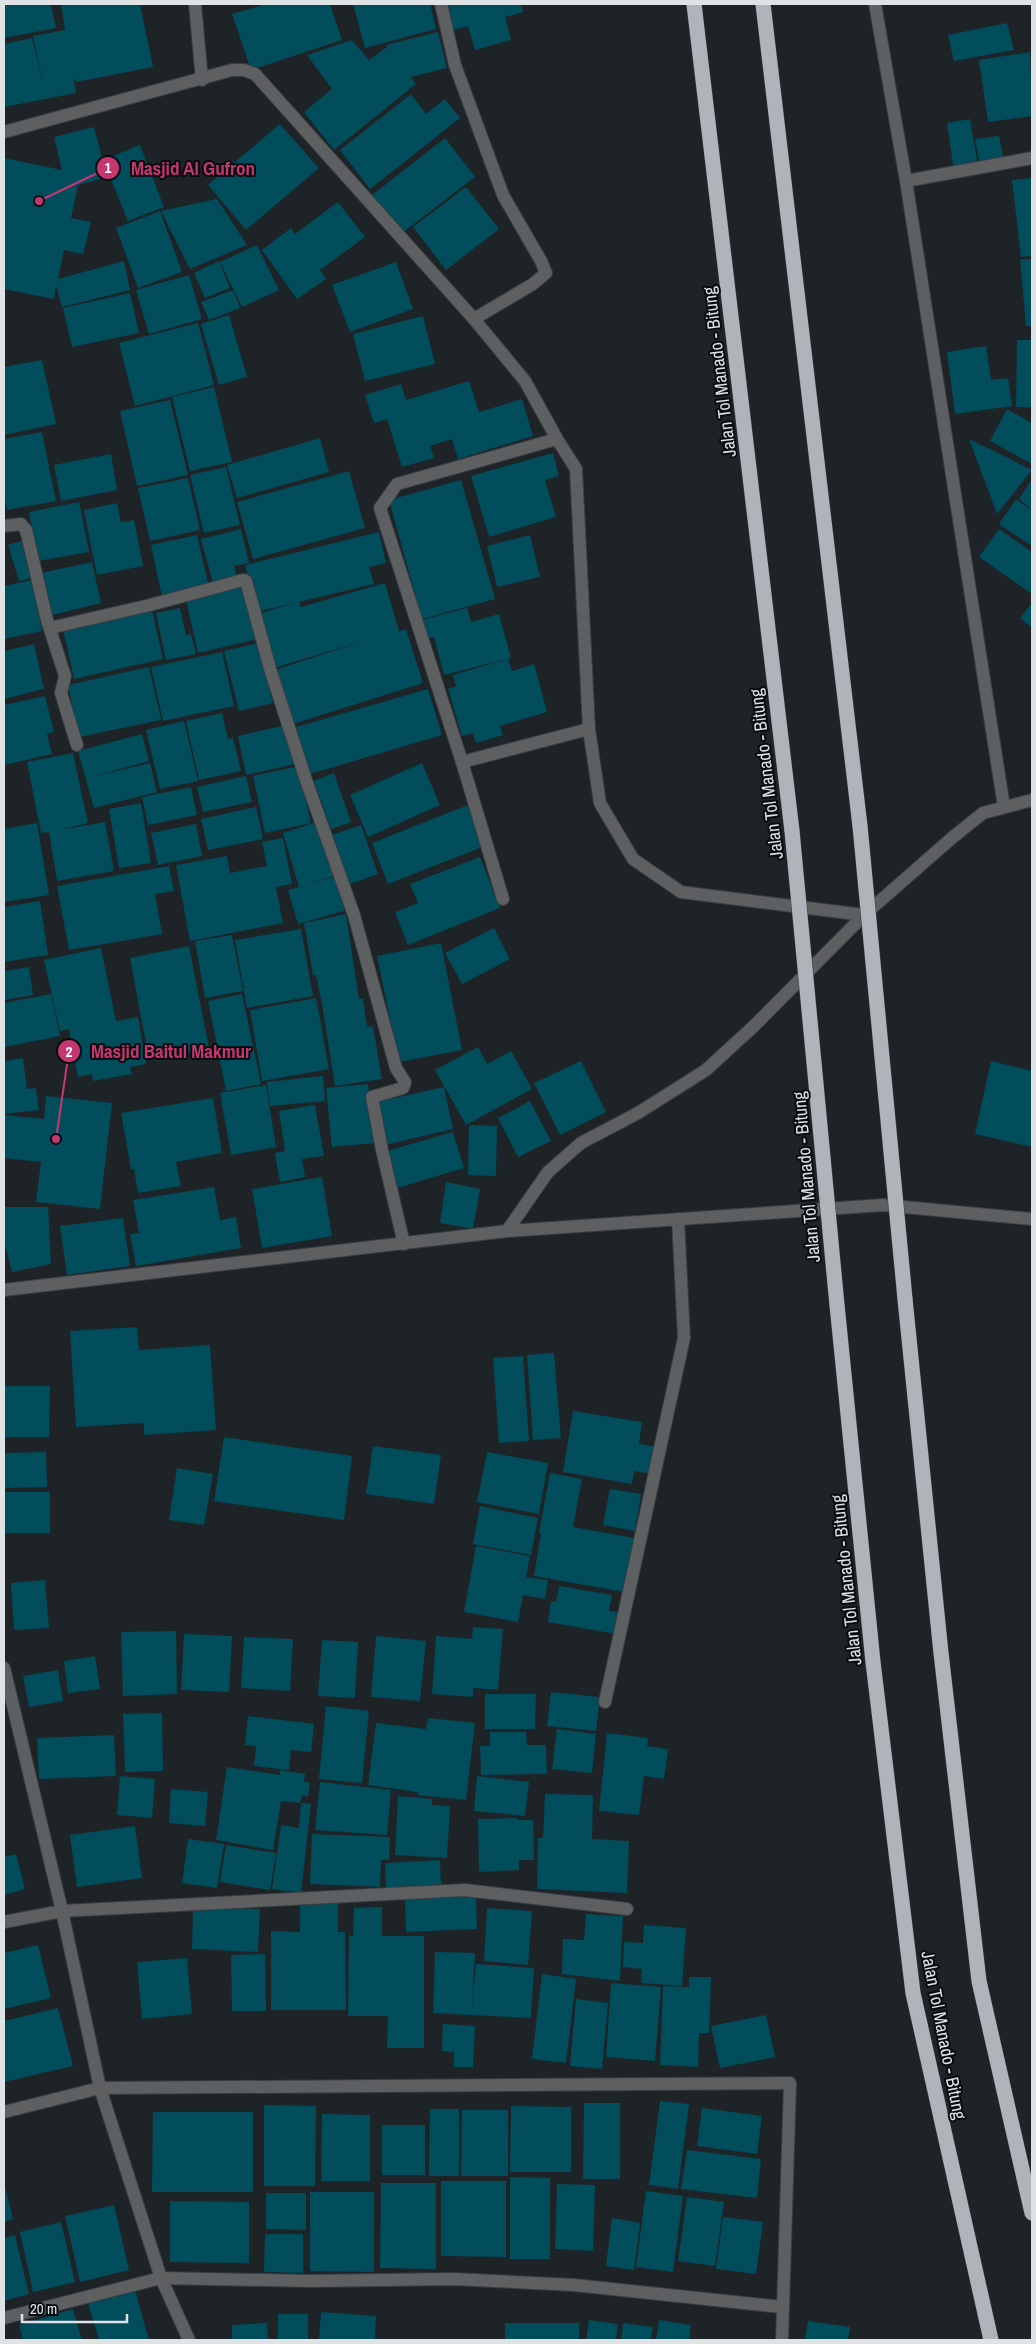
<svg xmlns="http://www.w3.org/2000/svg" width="1036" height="2344" font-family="'Archivo Narrow',sans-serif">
  <rect width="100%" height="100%" fill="#1d2327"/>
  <!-- building -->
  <g fill="#014d5c">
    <polygon points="4,4 51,4 56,28 4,38"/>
    <polygon points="61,4 140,4 153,67 76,82 73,77 76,93 4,107 4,44 32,38 43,83 33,36 65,30"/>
    <polygon points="266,4 330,4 342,40 251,70 232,14"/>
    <polygon points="353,4 430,4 436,29 365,48"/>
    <polygon points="443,4 521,4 523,12 505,17 511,40 475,50 468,26 450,31"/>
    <polygon points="1007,23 1014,50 954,61 948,35"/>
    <polygon points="438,32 447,68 411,77 416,84 334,150 304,112 332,89 307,55 352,40 369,60 387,47 386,45"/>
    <polygon points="1030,52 1032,116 988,122 979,60"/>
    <polygon points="411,94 426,114 445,99 460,118 370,189 340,150"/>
    <polygon points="970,119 978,166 954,171 947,123"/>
    <polygon points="280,124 319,168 246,230 208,185"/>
    <polygon points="94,127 107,177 78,185 71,218 91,222 83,254 64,250 58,279 124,261 130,290 62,307 56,285 54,299 4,289 4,158 62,170 54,137"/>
    <polygon points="999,136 1004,162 980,166 975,139"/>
    <polygon points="445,138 475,177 402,233 372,195"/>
    <polygon points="140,145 164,207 128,221 103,160"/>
    <polygon points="1032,178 1032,256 1021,257 1012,180"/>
    <polygon points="466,187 499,229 446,270 413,227"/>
    <polygon points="217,199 247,245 190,269 161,211"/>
    <polygon points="338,202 365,237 320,270 326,279 297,299 262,250 291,228 295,234"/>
    <polygon points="160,211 182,272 138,288 116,228"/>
    <polygon points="257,245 279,290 242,307 220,262"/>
    <polygon points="1020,259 1032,259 1032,326 1026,326"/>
    <polygon points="219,261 230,288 205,298 194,273"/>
    <polygon points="396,262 413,309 350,332 332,285"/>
    <polygon points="189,275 202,319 149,334 136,290"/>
    <polygon points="233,290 240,308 209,320 201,302"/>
    <polygon points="130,293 139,333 72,347 63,308"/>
    <polygon points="229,315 247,377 219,385 201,324"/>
    <polygon points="423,316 435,364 365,381 353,334"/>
    <polygon points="198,323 214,385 135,406 119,343"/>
    <polygon points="1017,340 1032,340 1032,407 1016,407"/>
    <polygon points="986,346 991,380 1008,378 1012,406 955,414 947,352"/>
    <polygon points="42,360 56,424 4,435 4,367"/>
    <polygon points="469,381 479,412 522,399 533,436 458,459 452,439 430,446 434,458 402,467 387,419 374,423 365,395 401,384 406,400"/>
    <polygon points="214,387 232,462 190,471 172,397"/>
    <polygon points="170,400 188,475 137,486 120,411"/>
    <polygon points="1007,409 1032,423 1032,464 990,441"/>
    <polygon points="42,432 56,501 7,510 4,494 4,439"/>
    <polygon points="320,438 329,472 237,498 227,465"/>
    <polygon points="969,439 1032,470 997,514"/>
    <polygon points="553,453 559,476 545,480 556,517 489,537 471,476"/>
    <polygon points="111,454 117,490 61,501 54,465"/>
    <polygon points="226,467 240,525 204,533 190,475"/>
    <polygon points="349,471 365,528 253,559 237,502"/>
    <polygon points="188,478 200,530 150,541 138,488"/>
    <polygon points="1032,479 1032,509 1019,499"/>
    <polygon points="461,480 495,599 422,619 389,500"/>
    <polygon points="1016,499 1032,510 1032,546 999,524"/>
    <polygon points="79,502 89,552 38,561 29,512"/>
    <polygon points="117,503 121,522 134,520 143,566 97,575 84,510"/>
    <polygon points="241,529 249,563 234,566 237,577 213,583 201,539"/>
    <polygon points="999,529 1032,552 1032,594 979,557"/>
    <polygon points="379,532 386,563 369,567 374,584 299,602 301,607 385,583 399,631 406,629 423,683 293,724 275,670 363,641 274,668 258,614 295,603 256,612 245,565"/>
    <polygon points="197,535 209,587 162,597 151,545"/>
    <polygon points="530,535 540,577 497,587 487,546"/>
    <polygon points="21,541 31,578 19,581 8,545"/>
    <polygon points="92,562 101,603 52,615 41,573"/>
    <polygon points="32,580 42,631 4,639 4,586"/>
    <polygon points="246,586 258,639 198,653 186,600"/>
    <polygon points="1032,603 1032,628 1020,618"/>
    <polygon points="180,608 186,635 191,634 196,654 166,660 156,613"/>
    <polygon points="467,608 471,622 499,614 511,658 444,675 434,637 426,639 421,620"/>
    <polygon points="152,610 163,659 74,679 63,629"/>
    <polygon points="258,643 273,703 239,711 224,651"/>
    <polygon points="34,644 44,689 4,699 4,651"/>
    <polygon points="222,652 234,706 163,721 151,667"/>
    <polygon points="508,659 512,671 534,664 547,712 500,726 503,735 476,743 473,733 462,736 448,689 456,686 453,675"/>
    <polygon points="149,667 161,720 79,737 68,685"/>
    <polygon points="428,689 442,735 310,774 296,727"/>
    <polygon points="45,696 54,732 47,734 52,754 4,765 4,705"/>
    <polygon points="222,713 228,739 233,738 241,771 199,780 186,721"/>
    <polygon points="184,721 198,781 160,789 146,730"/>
    <polygon points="286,725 295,764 246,775 238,736"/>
    <polygon points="142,734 149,761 91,777 150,763 157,792 94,808 78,751"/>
    <polygon points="73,753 88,823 60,830 105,822 114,871 57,881 49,832 41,833 27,762"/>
    <polygon points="422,763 440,805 368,837 350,795"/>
    <polygon points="299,766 311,823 265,833 253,776"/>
    <polygon points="334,773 351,822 331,829 314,781"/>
    <polygon points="246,776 252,802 203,812 197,787"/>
    <polygon points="191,787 197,815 148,825 142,797"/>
    <polygon points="141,803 151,863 119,868 109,809"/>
    <polygon points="468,805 485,846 388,884 372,843"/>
    <polygon points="256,807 263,839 208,850 201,819"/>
    <polygon points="320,821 337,875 307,884 337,876 347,910 298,924 288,890 299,887 283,833"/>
    <polygon points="37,823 49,895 4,902 4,829"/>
    <polygon points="196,824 202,856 158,865 151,833"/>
    <polygon points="361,825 378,874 347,885 329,836"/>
    <polygon points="283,838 292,884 276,887 283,923 190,941 176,865 227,856 230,873 267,866 262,842"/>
    <polygon points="480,857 500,908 408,945 395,912 418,903 410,884"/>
    <polygon points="169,866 174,891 155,894 162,934 69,950 57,886"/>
    <polygon points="40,901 48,955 4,962 4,907"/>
    <polygon points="346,914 359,999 363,998 367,1027 373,1026 382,1079 335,1086 322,1004 316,975 313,975 304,923"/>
    <polygon points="494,928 510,959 462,984 445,953"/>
    <polygon points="301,929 313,996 247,1008 235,940"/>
    <polygon points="232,935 243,991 205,998 195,941"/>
    <polygon points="441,943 462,1050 399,1062 377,956"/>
    <polygon points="189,946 209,1048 149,1059 130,958"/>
    <polygon points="101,948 116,1021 138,1017 146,1064 130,1067 132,1074 93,1081 92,1074 78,1077 69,1029 60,1031 44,960"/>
    <polygon points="29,967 33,995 4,1000 4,971"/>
    <polygon points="51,994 60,1036 4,1047 4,1003"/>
    <polygon points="242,994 261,1084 226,1091 208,1001"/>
    <polygon points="316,998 329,1069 262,1081 250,1010"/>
    <polygon points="478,1047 487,1064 511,1051 532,1089 466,1125 435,1070"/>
    <polygon points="23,1058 27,1089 36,1088 39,1110 4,1114 4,1061"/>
    <polygon points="581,1061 606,1112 560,1135 534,1083"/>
    <polygon points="991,1061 1032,1071 1032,1147 975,1134"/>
    <polygon points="323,1076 325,1101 270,1106 267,1082"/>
    <polygon points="368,1084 375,1143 332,1147 326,1088"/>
    <polygon points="266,1085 276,1147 231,1155 220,1093"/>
    <polygon points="444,1087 453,1129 385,1145 377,1102"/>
    <polygon points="46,1096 112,1103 100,1209 36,1202 41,1162 4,1158 4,1115 44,1119"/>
    <polygon points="213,1098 222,1153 176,1162 181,1186 138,1193 134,1169 131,1169 121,1113"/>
    <polygon points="530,1101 551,1141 518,1157 498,1118"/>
    <polygon points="315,1105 324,1156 302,1159 305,1177 280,1182 275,1153 285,1151 279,1111"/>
    <polygon points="469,1125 497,1126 496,1176 468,1175"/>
    <polygon points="453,1132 464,1168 397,1188 387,1151"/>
    <polygon points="322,1177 332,1236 262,1248 252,1189"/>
    <polygon points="446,1182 480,1189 473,1229 440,1223"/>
    <polygon points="214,1187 220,1220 236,1217 241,1248 136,1266 130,1234 139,1233 133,1200"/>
    <polygon points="4,1207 48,1207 51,1264 12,1272 4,1241"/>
    <polygon points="123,1218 130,1266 67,1275 60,1226"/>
    <polygon points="137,1327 139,1350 210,1345 216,1430 144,1435 144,1423 76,1427 70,1331"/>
    <polygon points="554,1353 561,1438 533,1440 527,1355"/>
    <polygon points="523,1356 529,1441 499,1443 493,1358"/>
    <polygon points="4,1386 50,1386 49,1437 4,1437"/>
    <polygon points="573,1411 642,1422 639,1444 657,1447 652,1474 634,1471 632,1484 563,1472"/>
    <polygon points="224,1437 352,1456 344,1520 214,1501"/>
    <polygon points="373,1446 441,1455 434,1504 366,1494"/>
    <polygon points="46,1452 47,1487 4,1488 4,1453"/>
    <polygon points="487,1452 548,1463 539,1514 477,1502"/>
    <polygon points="177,1468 213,1474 204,1525 169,1520"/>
    <polygon points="550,1473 582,1479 573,1527 634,1538 625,1592 534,1576 541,1533 539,1533"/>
    <polygon points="610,1489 641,1494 635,1531 603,1525"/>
    <rect x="4" y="1492" width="46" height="41"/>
    <polygon points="480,1506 538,1518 531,1555 473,1544"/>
    <polygon points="476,1546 530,1556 526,1577 548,1580 545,1599 523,1595 518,1622 464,1612"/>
    <polygon points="45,1580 49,1628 14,1630 11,1583"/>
    <polygon points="559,1586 612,1595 609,1611 619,1612 616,1634 548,1622 551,1601 556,1602"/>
    <polygon points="473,1627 503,1629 498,1690 473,1688 473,1697 432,1694 436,1636 472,1639"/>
    <polygon points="176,1631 177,1694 123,1696 121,1632"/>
    <polygon points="184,1634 232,1636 229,1692 181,1690"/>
    <polygon points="376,1636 426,1641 420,1701 371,1697"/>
    <polygon points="244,1637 293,1639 290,1691 241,1688"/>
    <polygon points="322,1640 358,1642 355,1698 318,1696"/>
    <polygon points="95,1656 100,1689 68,1693 64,1661"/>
    <polygon points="58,1670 63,1701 29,1707 23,1676"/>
    <polygon points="551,1692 600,1697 596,1731 547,1726"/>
    <polygon points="485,1694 536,1694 535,1729 485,1729"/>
    <polygon points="326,1706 369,1711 362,1783 319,1779"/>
    <polygon points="162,1713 163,1771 125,1772 123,1714"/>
    <polygon points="248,1716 314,1724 311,1752 291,1750 289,1770 254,1766 256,1746 245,1745"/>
    <polygon points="428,1718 475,1723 466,1800 418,1795 418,1792 368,1785 376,1723 426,1729"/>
    <polygon points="557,1729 596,1734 592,1773 552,1769"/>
    <polygon points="490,1732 526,1732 527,1745 546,1745 547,1774 481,1775 480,1746 490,1746"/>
    <polygon points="607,1733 648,1738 647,1746 668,1749 664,1779 644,1776 639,1815 599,1811"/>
    <polygon points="114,1735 116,1776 39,1779 37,1738"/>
    <polygon points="227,1767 280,1775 280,1770 305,1774 304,1782 310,1783 308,1796 302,1795 300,1803 281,1801 273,1850 216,1840"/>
    <polygon points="120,1776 155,1779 152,1818 117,1815"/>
    <polygon points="477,1776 529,1782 525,1816 474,1811"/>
    <polygon points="320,1782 391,1790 387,1835 315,1830"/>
    <polygon points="171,1789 208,1792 205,1826 169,1823"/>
    <polygon points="545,1794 593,1795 592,1839 629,1841 627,1893 537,1889 538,1838 543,1838"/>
    <polygon points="398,1796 432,1799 432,1805 450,1806 447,1858 395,1855"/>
    <polygon points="301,1803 311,1804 301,1893 272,1889 281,1825 299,1828"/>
    <polygon points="517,1818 517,1820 533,1820 534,1860 519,1860 519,1870 479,1872 478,1819"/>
    <polygon points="135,1826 142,1878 77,1887 70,1835"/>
    <polygon points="312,1834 390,1837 389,1860 381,1860 380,1887 310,1884"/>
    <polygon points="188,1839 224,1844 217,1888 182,1883"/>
    <polygon points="226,1845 276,1853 270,1890 220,1882"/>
    <polygon points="16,1854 25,1889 4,1895 4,1857"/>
    <polygon points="440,1860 441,1884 386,1888 385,1863"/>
    <polygon points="476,1895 477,1929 406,1932 405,1898"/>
    <polygon points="300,1902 338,1902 338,1932 345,1932 346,2010 271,2010 271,1931 300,1932"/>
    <polygon points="193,1907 260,1909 258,1952 192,1949"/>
    <polygon points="382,1907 382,1936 424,1936 424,2048 387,2048 388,2016 348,2016 349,1936 353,1936 354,1908"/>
    <polygon points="487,1908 532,1911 528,1965 484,1961"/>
    <polygon points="586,1914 623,1916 620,1981 562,1974 563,1939 584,1940"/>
    <polygon points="644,1925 686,1928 682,1986 641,1983 642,1969 623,1967 624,1942 643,1943"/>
    <polygon points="38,1945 51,1998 4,2009 4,1953"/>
    <polygon points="435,1952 475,1953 472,2009 476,1964 534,1968 531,2018 433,2013"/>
    <polygon points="265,1954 266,2011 232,2011 231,1955"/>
    <polygon points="187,1958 192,2014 142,2019 137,1962"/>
    <polygon points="542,1974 576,1979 566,2063 532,2059"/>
    <polygon points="689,1977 711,1977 709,2033 699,2033 698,2067 660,2065 663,1986 689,1987"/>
    <polygon points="611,1983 661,1987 655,2061 606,2057"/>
    <polygon points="576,1999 608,2003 602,2069 570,2066"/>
    <polygon points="58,2008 73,2066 4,2082 4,2021"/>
    <polygon points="766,2015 775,2057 720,2068 711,2026"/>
    <polygon points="443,2024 475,2026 473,2067 454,2067 454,2052 442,2051"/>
    <polygon points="660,2101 689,2104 678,2189 649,2185"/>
    <polygon points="584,2103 620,2103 620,2179 583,2179"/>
    <polygon points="264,2105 316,2106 315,2186 264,2186"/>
    <polygon points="511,2106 571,2107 571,2172 510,2172"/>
    <polygon points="702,2108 762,2116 757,2154 697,2146"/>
    <polygon points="430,2109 459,2109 459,2176 429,2176"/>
    <polygon points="462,2110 508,2110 508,2176 461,2176"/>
    <polygon points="153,2112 253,2112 253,2192 152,2192"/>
    <polygon points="322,2114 370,2115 370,2181 321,2181"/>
    <rect x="382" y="2125" width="43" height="50"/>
    <polygon points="687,2150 761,2159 757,2198 681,2189"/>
    <polygon points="510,2177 550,2178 550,2259 510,2259"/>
    <polygon points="441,2181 506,2181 506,2257 441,2256"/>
    <polygon points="4,2183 13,2219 4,2222"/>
    <polygon points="381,2183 436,2183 436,2269 380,2268"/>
    <polygon points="557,2184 595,2185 593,2251 555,2249"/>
    <polygon points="646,2191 683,2196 673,2272 636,2267"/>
    <polygon points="310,2192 374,2192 374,2272 310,2271"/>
    <polygon points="266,2193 306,2193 306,2230 266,2229"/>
    <polygon points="687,2197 724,2202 715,2266 678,2261"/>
    <polygon points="170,2201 249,2202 249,2263 170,2262"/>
    <polygon points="114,2205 129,2270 80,2282 65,2216"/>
    <polygon points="723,2217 763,2222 756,2274 716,2269"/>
    <polygon points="612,2218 640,2223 634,2270 606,2266"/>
    <polygon points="61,2222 75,2282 33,2292 20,2232"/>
    <polygon points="265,2234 303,2234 303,2273 264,2272"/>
    <polygon points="15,2235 29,2294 4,2301 4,2238"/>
    <polygon points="135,2290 149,2340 99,2340 88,2303"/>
    <polygon points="73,2309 82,2340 23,2340 19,2325"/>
    <polygon points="321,2312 376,2316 375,2340 319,2340"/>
    <rect x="278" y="2314" width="30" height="26"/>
    <polygon points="589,2320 618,2324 616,2340 586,2340"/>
    <polygon points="659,2320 691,2325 689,2340 656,2340"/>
    <polygon points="808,2321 850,2327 848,2340 805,2340"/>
    <polygon points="267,2323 268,2340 232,2340 232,2325"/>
    <rect x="505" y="2323" width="74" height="17"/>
    <polygon points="623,2323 653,2327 651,2340 621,2340"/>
  </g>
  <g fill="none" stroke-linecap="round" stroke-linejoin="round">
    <defs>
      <g id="minor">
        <polyline points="195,4 202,80"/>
        <polyline points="441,4 455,65 503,195 541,261 546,273 533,284 474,319"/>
        <polyline points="875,4 906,181 1004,807"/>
        <polyline points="4,132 232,70 244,70 255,74 474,319 525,381 557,439 576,469 589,729 600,803 633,859 681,892 864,915"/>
        <polyline points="906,181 1032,158"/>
        <polyline points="4,526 21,524 26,530 47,620 65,676 61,693 77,745"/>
        <polyline points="50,628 150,605 243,580 246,581 271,672 306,780 354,915 396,1068 405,1082 403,1088 372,1097 382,1150 404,1244"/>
        <polyline points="462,762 589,729"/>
        <polyline points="503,899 462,762 380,508 397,484 557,439"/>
        <polyline points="4,1668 62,1911 100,2088 161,2278 310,2281 453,2279 574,2285 782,2307"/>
        <polyline points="605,1702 684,1338 678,1219"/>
        <polyline points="4,1922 62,1911 465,1890 627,1909"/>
        <polyline points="4,2112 100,2088 790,2083 782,2340"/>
        <polyline points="4,2318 161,2278 189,2340"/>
      </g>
      <g id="tertiary">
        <polyline points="507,1231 548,1172 581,1143 638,1113 706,1070 754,1026 864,915 953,837 983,813 1032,800"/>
        <polyline points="4,1290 507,1231 883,1205 1032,1219"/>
      </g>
      <g id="motorway">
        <polyline points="694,4 792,831"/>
        <polyline points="763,4 860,826"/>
        <polyline points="905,1299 941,1653 979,1981 1032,2213"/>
        <polyline points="837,1305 873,1662 913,1993 991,2340"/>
      </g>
    </defs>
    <!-- minor casing -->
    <use href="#minor" stroke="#383e42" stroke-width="14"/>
    <!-- tertiary casing -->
    <use href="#tertiary" stroke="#383e42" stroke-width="14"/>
    <!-- motorway casing -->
    <use href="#motorway" stroke="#383e42" stroke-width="16"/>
    <!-- minor -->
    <use href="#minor" stroke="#5d5f61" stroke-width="12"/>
    <!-- tertiary -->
    <use href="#tertiary" stroke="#5d5f61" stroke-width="12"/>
    <!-- motorway -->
    <use href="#motorway" stroke="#afb3ba" stroke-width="15"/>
    <defs>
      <g id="motorway-bridge">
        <polyline points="860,826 905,1299"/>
        <polyline points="792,831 837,1305"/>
      </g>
    </defs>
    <!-- motorway-bridge casing -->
    <use href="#motorway-bridge" stroke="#383e42" stroke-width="16" stroke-linecap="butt"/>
    <!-- motorway-bridge -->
    <use href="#motorway-bridge" stroke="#afb3ba" stroke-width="15"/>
  </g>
  <g text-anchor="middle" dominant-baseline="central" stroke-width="4" stroke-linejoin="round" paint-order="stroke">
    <!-- street labels -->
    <g font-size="18" fill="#dfe3e5" stroke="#090c0e">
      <text transform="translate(719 372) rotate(-97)">Jalan Tol Manado - Bitung</text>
      <text transform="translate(766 774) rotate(-97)">Jalan Tol Manado - Bitung</text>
      <text transform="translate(806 1177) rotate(-95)">Jalan Tol Manado - Bitung</text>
      <text transform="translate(846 1580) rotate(-96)">Jalan Tol Manado - Bitung</text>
      <text transform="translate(944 2035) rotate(79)">Jalan Tol Manado - Bitung</text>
    </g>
  </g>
  <!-- callouts -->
  <path fill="none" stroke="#c63670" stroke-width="2" d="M39 201L108 168M56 1139L69 1051"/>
  <g fill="#c63670" stroke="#090c0e" stroke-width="2">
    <circle cx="39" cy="201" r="5"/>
    <circle cx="56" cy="1139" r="5"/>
    <circle cx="108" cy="168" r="12"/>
    <circle cx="69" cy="1051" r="12"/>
  </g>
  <g font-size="15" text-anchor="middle" font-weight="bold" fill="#fff">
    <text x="108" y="173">1</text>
    <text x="69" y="1057">2</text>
  </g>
  <g font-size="19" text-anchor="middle" font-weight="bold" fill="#c63670" stroke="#090c0e" stroke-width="4" stroke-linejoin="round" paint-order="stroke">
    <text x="193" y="175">Masjid Al Gufron</text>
    <text x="171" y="1058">Masjid Baitul Makmur</text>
  </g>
  <!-- border -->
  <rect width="1036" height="2344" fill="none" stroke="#dfe3e5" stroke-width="10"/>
  <!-- scale -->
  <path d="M22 2314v8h105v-8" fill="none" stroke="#dfe3e5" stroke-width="2.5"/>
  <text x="30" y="2314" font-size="15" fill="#dfe3e5" stroke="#090c0e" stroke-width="4" paint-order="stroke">20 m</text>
</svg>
